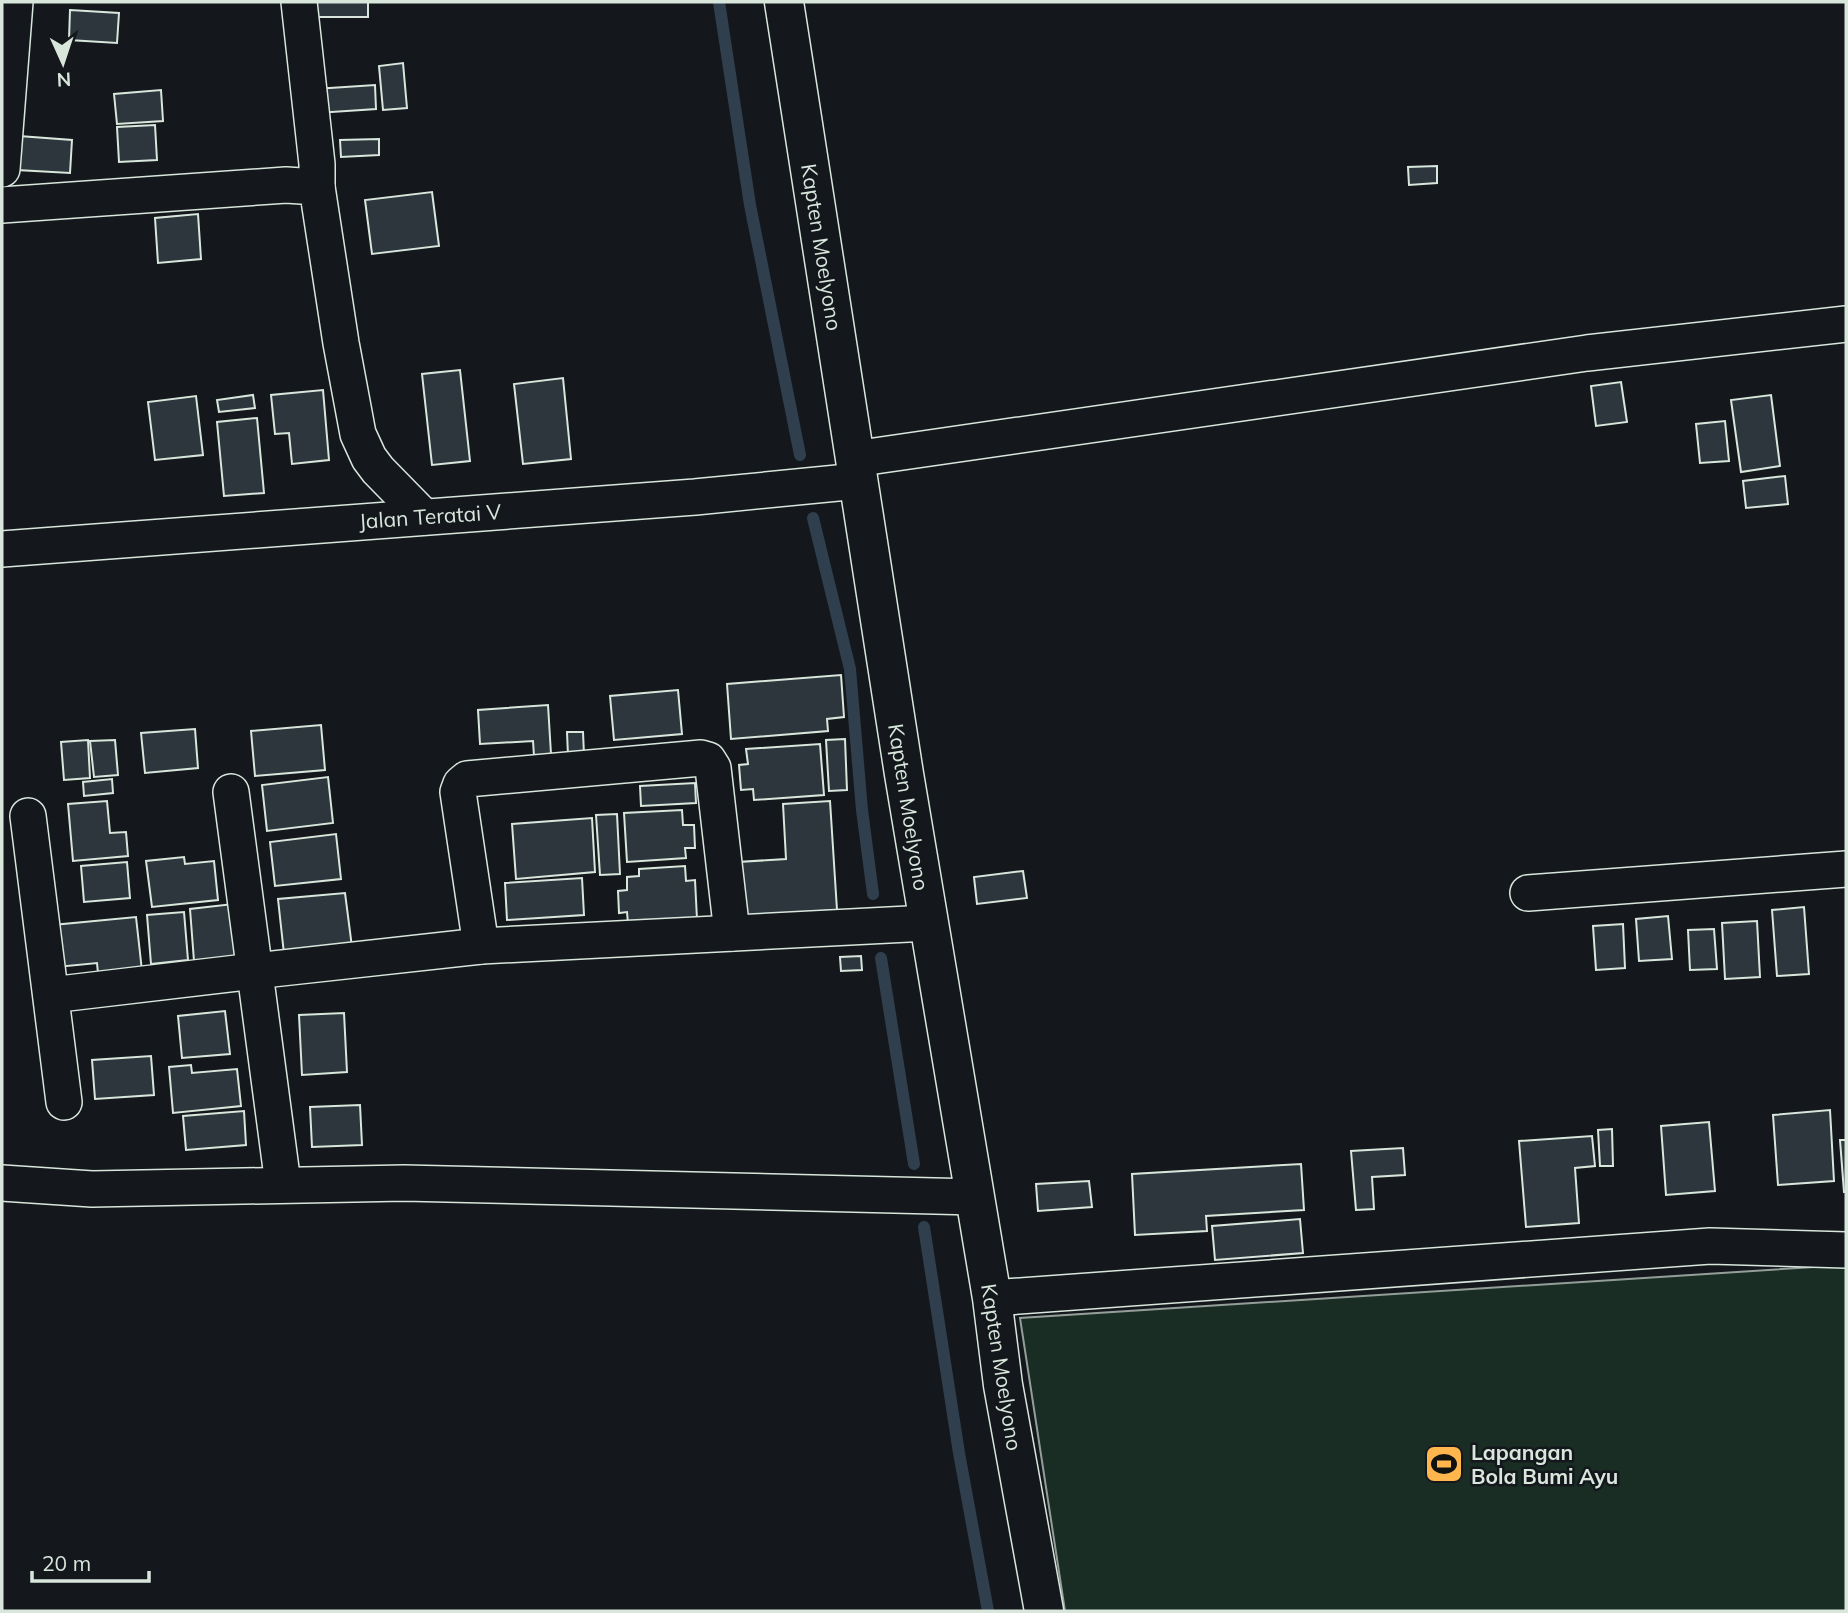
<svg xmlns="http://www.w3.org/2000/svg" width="1848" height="1613" font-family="Mulish,sans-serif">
  <rect width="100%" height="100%" fill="#14181c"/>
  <!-- green -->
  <polygon fill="#1a2d24" stroke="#939e99" stroke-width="2" points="1846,1265 1846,1611 1065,1611 1020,1318"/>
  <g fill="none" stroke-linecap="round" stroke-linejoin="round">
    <!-- stream -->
    <g stroke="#2f3f4d" stroke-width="12">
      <polyline points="719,2 750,205 800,455"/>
      <polyline points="813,518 850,669 862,810 873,894"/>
      <polyline points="881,958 914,1164"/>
      <polyline points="924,1227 959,1453 988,1611"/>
    </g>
  </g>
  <!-- building -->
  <g fill="#2c363c" stroke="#d8e6dc" stroke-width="2">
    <rect x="316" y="2" width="52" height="15"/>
    <polygon points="70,10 119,13 117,43 69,40"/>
    <polygon points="403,63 407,108 383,110 379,66"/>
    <polygon points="375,85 376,109 317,113 315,89"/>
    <polygon points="161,90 163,121 117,124 114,94"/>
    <polygon points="155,125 157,160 119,162 117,127"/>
    <polygon points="19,136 72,140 70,173 17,170"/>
    <polygon points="379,139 379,155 341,157 340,140"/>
    <polygon points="1437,166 1437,183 1409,185 1408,167"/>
    <polygon points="432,192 439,246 372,254 365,200"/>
    <polygon points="198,214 201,259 158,263 155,218"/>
    <polygon points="460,370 470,461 432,465 422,374"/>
    <polygon points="563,378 571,459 523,464 514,384"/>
    <polygon points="1621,382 1627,422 1596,426 1591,386"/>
    <polygon points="323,390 329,460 292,464 289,433 275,434 271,395"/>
    <polygon points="253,395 255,408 219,412 217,400"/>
    <polygon points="1771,395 1780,466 1741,472 1731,400"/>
    <polygon points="196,396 203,455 155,460 148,402"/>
    <polygon points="257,418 264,493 224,496 217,422"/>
    <polygon points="1725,421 1729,461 1700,463 1696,424"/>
    <polygon points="1785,476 1788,504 1746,508 1743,481"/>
    <polygon points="841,675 844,717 827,719 828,731 731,739 727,684"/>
    <polygon points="678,690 682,734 614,740 610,696"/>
    <polygon points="548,705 551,754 534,756 533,741 480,744 478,710"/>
    <polygon points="321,725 325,770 255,776 251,731"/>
    <polygon points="195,729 198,768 145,773 141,733"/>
    <polygon points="567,732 583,732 584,755 568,756"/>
    <polygon points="845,739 847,790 829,791 826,740"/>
    <polygon points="88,740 90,778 64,780 61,742"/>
    <polygon points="115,740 118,775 94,777 90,741"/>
    <polygon points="820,744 824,795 754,800 753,789 741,790 739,765 748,764 746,749"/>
    <polygon points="328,777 333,823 267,831 262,785"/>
    <polygon points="112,779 113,793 84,796 83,782"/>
    <polygon points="695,783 696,803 641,806 640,786"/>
    <polygon points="107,801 110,833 126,832 128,856 73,861 68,804"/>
    <polygon points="830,801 837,910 741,916 738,862 786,859 783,804"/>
    <polygon points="682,810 683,825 694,825 695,848 685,848 686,858 627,862 624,813"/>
    <polygon points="617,814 620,874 600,875 596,815"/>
    <polygon points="592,818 595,872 516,879 512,824"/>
    <polygon points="336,834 341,879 275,886 270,842"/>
    <polygon points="184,857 185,864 214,861 218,900 152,907 146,861"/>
    <polygon points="127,862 130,898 84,902 81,866"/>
    <polygon points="685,866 686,881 695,880 697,919 628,924 627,912 619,913 618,891 627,890 627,877 639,876 639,869"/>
    <polygon points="1023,871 1027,898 977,904 974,877"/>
    <polygon points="582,878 584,915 507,920 505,883"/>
    <polygon points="345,893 352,947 284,954 278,899"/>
    <polygon points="233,904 238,957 194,961 190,909"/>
    <polygon points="1804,907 1809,974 1777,976 1772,910"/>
    <polygon points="184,912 188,960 151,964 147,915"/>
    <polygon points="1668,916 1672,959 1639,961 1636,919"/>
    <polygon points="136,917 143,980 99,984 97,963 57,967 53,925"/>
    <polygon points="1757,921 1760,977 1725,979 1722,923"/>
    <polygon points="1623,924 1625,968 1596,970 1593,926"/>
    <polygon points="1714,929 1717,969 1690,970 1688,930"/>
    <polygon points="861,956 862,970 841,971 840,957"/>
    <polygon points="225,1011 230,1054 182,1058 178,1016"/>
    <polygon points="344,1013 347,1072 302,1075 299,1015"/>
    <polygon points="151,1056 154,1095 95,1099 92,1060"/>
    <polygon points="191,1065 192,1073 237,1069 241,1106 173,1113 169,1067"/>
    <polygon points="360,1105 362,1145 312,1147 310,1107"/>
    <polygon points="1830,1110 1834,1181 1778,1185 1773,1115"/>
    <polygon points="244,1111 246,1145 186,1150 183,1116"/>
    <polygon points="1709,1122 1715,1191 1666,1195 1661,1126"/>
    <polygon points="1612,1129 1613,1166 1600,1166 1598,1130"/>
    <polygon points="1592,1136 1595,1166 1575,1168 1579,1223 1526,1227 1519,1141"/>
    <polygon points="1840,1140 1846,1140 1846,1192 1844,1192"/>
    <polygon points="1403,1148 1405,1175 1372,1177 1374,1209 1356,1210 1351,1151"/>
    <polygon points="1301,1164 1304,1210 1206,1216 1207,1231 1135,1235 1132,1174"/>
    <polygon points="1089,1181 1092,1207 1038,1211 1036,1184"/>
    <polygon points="1300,1219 1303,1253 1215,1260 1212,1226"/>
  </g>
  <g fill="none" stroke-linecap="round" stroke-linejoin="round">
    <defs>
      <g id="street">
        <polyline points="299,2 317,164 317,187"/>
        <polyline points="2,169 15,2"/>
        <polyline points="2,205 286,185 317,187 341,343 358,434 369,458 378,470 424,517"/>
        <polyline points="854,459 1587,353 1846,324"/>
        <polyline points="2,549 695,497 858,481"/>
        <polyline points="231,792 283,1184"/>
        <polyline points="28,816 64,1102"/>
        <polyline points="1528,893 1846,869"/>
        <polyline points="481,946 458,792 461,784 467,779 701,758 708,760 713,768 732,933"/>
        <polyline points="51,995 254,971 481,946 928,923"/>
        <polyline points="2,1183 92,1189 404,1183 975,1197"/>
        <polyline points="992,1298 1710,1246 1846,1250"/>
      </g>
      <polyline id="secondary" points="784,2 904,774 992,1298 1003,1385 1044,1611"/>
    </defs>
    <!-- street casing -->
    <use href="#street" stroke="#d8e6dc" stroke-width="38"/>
    <!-- secondary casing -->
    <use href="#secondary" stroke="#d8e6dc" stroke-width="41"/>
    <!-- street -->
    <use href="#street" stroke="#14181c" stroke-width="35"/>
    <!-- secondary -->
    <use href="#secondary" stroke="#14181c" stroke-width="38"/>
  </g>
  <!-- icons -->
  <defs>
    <symbol id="stadium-square" viewBox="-11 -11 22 22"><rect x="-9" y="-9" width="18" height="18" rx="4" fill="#ffb74d" stroke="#14181c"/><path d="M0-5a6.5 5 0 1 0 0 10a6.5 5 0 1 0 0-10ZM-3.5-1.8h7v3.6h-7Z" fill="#111"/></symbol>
  </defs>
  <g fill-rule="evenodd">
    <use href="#stadium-square" x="1422" y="1442" width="44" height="44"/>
  </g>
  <g text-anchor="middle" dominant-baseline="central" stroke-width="5" stroke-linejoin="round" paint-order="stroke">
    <!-- street labels -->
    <g font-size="21" fill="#d8e6dc" stroke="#14181c">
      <text transform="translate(822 247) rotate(81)">Kapten Moelyono</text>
      <text transform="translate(430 516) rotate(-4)">Jalan Teratai V</text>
      <text transform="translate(909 807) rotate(81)">Kapten Moelyono</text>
      <text transform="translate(1002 1367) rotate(81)">Kapten Moelyono</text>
    </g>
    <!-- poi labels -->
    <g font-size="21" font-weight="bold" fill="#d8e6dc" stroke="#14181c" text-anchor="start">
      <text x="1471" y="1452">Lapangan<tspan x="1471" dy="24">Bola Bumi Ayu</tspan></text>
    </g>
  </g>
  <!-- border -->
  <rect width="1848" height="1613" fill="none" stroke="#d8e6dc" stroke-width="7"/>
  <!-- north arrow -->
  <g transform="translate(63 63) rotate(177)" stroke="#14181c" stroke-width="5" paint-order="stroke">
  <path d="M0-5L12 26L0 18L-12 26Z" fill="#d8e6dc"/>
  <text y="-10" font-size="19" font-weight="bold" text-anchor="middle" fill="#d8e6dc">N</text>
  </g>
  <!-- scale -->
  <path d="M32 1571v10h117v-10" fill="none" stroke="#d8e6dc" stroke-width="3.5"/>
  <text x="42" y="1571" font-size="21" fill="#d8e6dc" stroke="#14181c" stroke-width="5" paint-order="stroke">20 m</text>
</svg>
